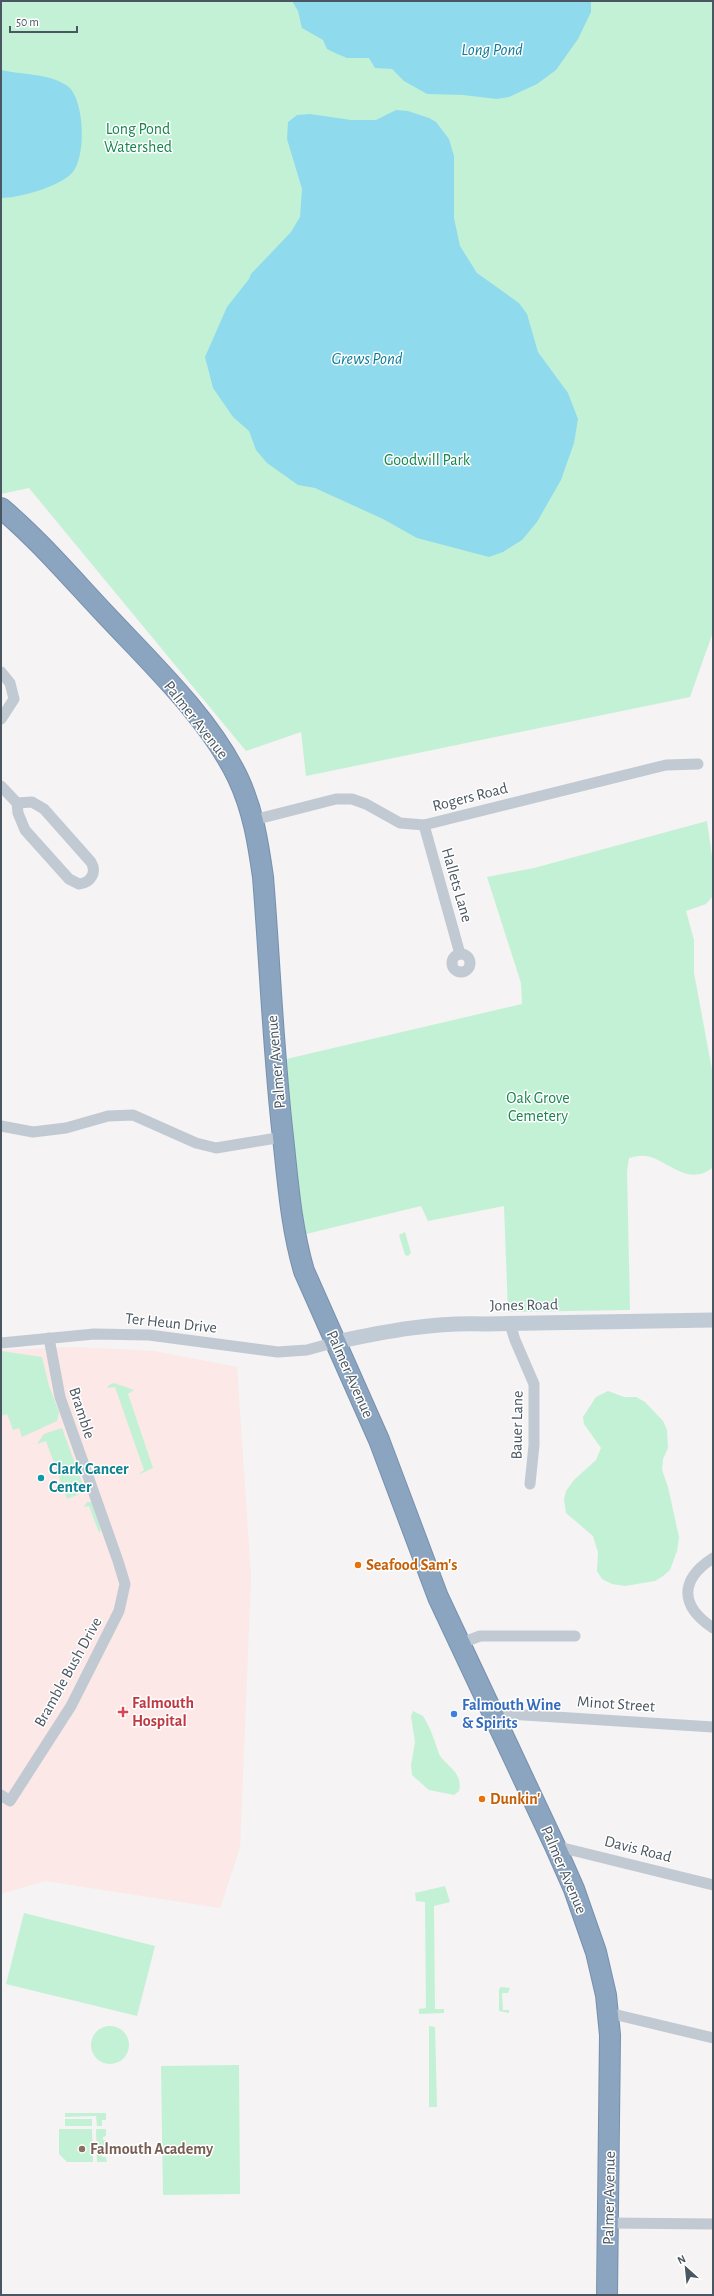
<svg xmlns="http://www.w3.org/2000/svg" width="714" height="2296" font-family="'Alegreya Sans',sans-serif">
  <rect width="100%" height="100%" fill="#f5f3f3"/>
  <!-- medical -->
  <polygon fill="#fce8e6" points="75,1347 154,1351 237,1367 251,1577 240,1847 220,1908 45,1881 1,1894 1,1350"/>
  <!-- green -->
  <g fill="#c3f1d5">
    <polygon points="1,1 713,1 713,632 690,697 306,776 301,732 246,751 29,488 1,494"/>
    <path d="M 707,821 L 712,856 L 713,896 L 706,904 L 686,911 L 694,940 L 694,973 L 713,1075 L 713,1167 C 688,1189 665,1157 645,1156 C 640,1155 634,1157 629,1158 L 627,1171 L 630,1310 L 508,1312 L 504,1206 L 428,1221 L 421,1206 L 306,1234 L 294,1158 L 282,1060 L 522,1004 L 521,983 L 487,877 L 534,868 Z"/>
    <polygon points="405,1232 411,1253 408,1256 405,1255 399,1235"/>
    <polygon points="1,1351 42,1357 49,1386 59,1412 57,1421 22,1437 19,1428 13,1430 7,1414 1,1416"/>
    <polygon points="114,1383 134,1390 128,1394 153,1468 138,1475 144,1470 115,1387 107,1388 109,1385"/>
    <polygon points="608,1391 624,1397 636,1397 645,1402 663,1421 667,1430 668,1448 663,1459 662,1470 668,1487 679,1537 677,1551 670,1570 663,1576 655,1581 625,1586 612,1584 602,1579 597,1571 598,1552 593,1536 566,1513 564,1499 566,1491 574,1480 596,1460 601,1448 584,1424 583,1417 596,1397"/>
    <polygon points="62,1428 83,1485 77,1495 67,1499 46,1441 37,1444 44,1434"/>
    <polygon points="87,1502 92,1502 101,1529 99,1533 89,1506 84,1507"/>
    <path d="M 413,1711 L 423,1716 C 430,1727 434,1739 438,1751 C 441,1764 464,1770 459,1791 L 454,1795 L 429,1790 L 412,1775 L 411,1765 L 415,1742 L 411,1716 Z"/>
    <polygon points="445,1886 450,1902 434,1906 435,2009 444,2009 444,2013 419,2014 419,2009 426,2008 425,1902 416,1901 415,1893"/>
    <polygon points="24,1913 155,1946 137,2016 6,1984"/>
    <polygon points="501,1987 510,1988 508,1993 502,1993 503,2010 509,2010 509,2013 499,2011 499,1989"/>
    <circle cx="110" cy="2045" r="19"/>
    <polygon points="429,2026 435,2027 437,2107 429,2107"/>
    <polygon points="239,2065 240,2194 163,2195 161,2066"/>
    <polygon points="106,2113 106,2120 102,2120 102,2126 97,2126 96,2116 65,2117 65,2113"/>
    <rect x="65" y="2119" width="27" height="7"/>
    <polygon points="59,2129 92,2129 93,2162 67,2162 59,2154"/>
    <polygon points="96,2129 106,2129 106,2136 103,2137 103,2140 106,2140 106,2154 102,2154 102,2157 106,2157 107,2162 97,2162"/>
  </g>
  <!-- water -->
  <g fill="#90daee">
    <polygon points="292,1 591,1 591,12 578,39 556,70 537,84 509,97 497,99 463,95 427,94 404,81 392,69 375,68 369,58 347,58 335,53 327,49 323,40 302,28 298,11"/>
    <path d="M 1,70 C 22,75 47,73 66,85 C 85,96 87,158 72,173 C 59,187 19,198 1,198 Z"/>
    <polygon points="396,110 408,111 429,118 436,122 449,139 454,156 454,218 460,246 477,273 519,303 527,314 538,352 568,393 578,419 574,443 561,480 537,522 522,540 503,552 489,557 417,538 383,519 315,488 298,485 267,463 256,450 249,431 233,417 213,388 205,357 227,307 249,279 251,274 291,232 300,217 302,189 287,139 288,122 297,115 310,114 351,120 376,120"/>
  </g>
  <g fill="none" stroke-linecap="round" stroke-linejoin="round">
    <defs>
      <path id="highway" d="M 1,508 C 40,541 72,579 107,616 C 151,663 210,719 238,778 C 253,810 258,842 263,877 C 270,963 273,1050 283,1137 C 288,1182 291,1227 304,1271 L 379,1440 L 438,1597 L 555,1846 L 574,1889 L 596,1952 L 606,1995 L 610,2035 L 607,2295"/>
    </defs>
    <!-- highway casing -->
    <use href="#highway" stroke="#7690ad" stroke-width="22"/>
    <!-- street -->
    <g stroke="#c1cad2" stroke-width="11">
      <polyline points="1,672 10,683 14,699 1,719"/>
      <path d="M 1,786 L 17,803 L 18,813 L 25,830 L 69,879 L 79,884 C 91,883 97,872 91,862 L 44,809 L 32,802 L 17,803"/>
      <polyline points="254,820 336,799 352,799 366,804 400,823 424,825 666,765 698,764"/>
      <polyline points="424,825 460,954"/>
      <circle cx="461" cy="963" r="9"/>
      <polyline points="1,1126 33,1132 66,1128 108,1116 133,1115 196,1143 216,1148 283,1137"/>
      <polyline points="510,1324 515,1340 534,1384 534,1445 530,1484"/>
      <polyline points="1,1343 94,1334 149,1335 278,1352 307,1350 336,1342"/>
      <path d="M 713,1558 C 679,1580 680,1606 713,1628"/>
      <polyline points="459,1644 480,1636 575,1636"/>
      <polyline points="492,1713 713,1727"/>
      <polyline points="1,1795 10,1801 71,1706 119,1611 125,1584 118,1561 60,1397 49,1338"/>
      <polyline points="555,1846 713,1885"/>
      <polyline points="609,2013 713,2038"/>
      <polyline points="609,2223 713,2224"/>
    </g>
    <!-- secondary -->
    <path stroke="#c1cbd6" stroke-width="15" d="M 336,1342 C 386,1331 435,1322 486,1324 L 713,1320"/>
    <!-- highway -->
    <use href="#highway" stroke="#8ba5c1" stroke-width="20"/>
  </g>
  <!-- markers -->
  <circle fill="#0f9aa8" stroke="#fff" stroke-width="1.5" cx="41" cy="1478" r="4"/>
  <g fill="#e8710a" stroke="#fff" stroke-width="1.5">
    <circle cx="358" cy="1565" r="4"/>
    <circle cx="482" cy="1799" r="4"/>
  </g>
  <path fill="#e0444e" stroke="#fff" stroke-width="1.5" d="M121 1706h4v4h4v4h-4v4h-4v-4h-4v-4h4z"/>
  <circle fill="#3f7fe0" stroke="#fff" stroke-width="1.5" cx="454" cy="1714" r="4"/>
  <circle fill="#8d6e63" stroke="#fff" stroke-width="1.5" cx="82" cy="2149" r="4"/>
  <g text-anchor="middle" dominant-baseline="central" stroke-width="3" stroke-linejoin="round" paint-order="stroke">
    <!-- park labels -->
    <g font-size="16" fill="#17864f" stroke="#fff">
      <text x="138" y="129">Long Pond<tspan x="138" dy="18">Watershed</tspan></text>
      <text x="427" y="460">Goodwill Park</text>
      <text x="538" y="1098">Oak Grove<tspan x="538" dy="18">Cemetery</tspan></text>
    </g>
    <!-- street labels -->
    <g font-size="16" fill="#4a5661" stroke="#fff">
      <text transform="translate(196 720) rotate(52)">Palmer Avenue</text>
      <text transform="translate(470 797) rotate(-14)">Rogers Road</text>
      <text transform="translate(457 885) rotate(74)">Hallets Lane</text>
      <text transform="translate(276 1062) rotate(-95)">Palmer Avenue</text>
      <text transform="translate(524 1305) rotate(-1)">Jones Road</text>
      <text transform="translate(171 1323) rotate(6)">Ter Heun Drive</text>
      <text transform="translate(350 1374) rotate(66)">Palmer Avenue</text>
      <text transform="translate(82 1413) rotate(72)">Bramble</text>
      <text transform="translate(517 1425) rotate(-89)">Bauer Lane</text>
      <text transform="translate(68 1672) rotate(-61)">Bramble Bush Drive</text>
      <text transform="translate(616 1704) rotate(4)">Minot Street</text>
      <text transform="translate(638 1849) rotate(14)">Davis Road</text>
      <text transform="translate(564 1870) rotate(67)">Palmer Avenue</text>
      <text transform="translate(609 2198) rotate(-89)">Palmer Avenue</text>
    </g>
    <!-- culture labels -->
    <g font-size="16" font-weight="bold" fill="#0d838f" stroke="#fff" text-anchor="start">
      <text x="49" y="1469">Clark Cancer<tspan x="49" dy="18">Center</tspan></text>
    </g>
    <!-- food labels -->
    <g font-size="16" font-weight="bold" fill="#c56008" stroke="#fff" text-anchor="start">
      <text x="366" y="1565">Seafood Sam's</text>
      <text x="490" y="1799">Dunkin'</text>
    </g>
    <!-- health labels -->
    <g font-size="16" font-weight="bold" fill="#be3a42" stroke="#fff" text-anchor="start">
      <text x="132" y="1703">Falmouth<tspan x="132" dy="18">Hospital</tspan></text>
    </g>
    <!-- shop labels -->
    <g font-size="16" font-weight="bold" fill="#366cbe" stroke="#fff" text-anchor="start">
      <text x="462" y="1705">Falmouth Wine<tspan x="462" dy="18">&amp; Spirits</tspan></text>
    </g>
    <!-- education labels -->
    <g font-size="16" font-weight="bold" fill="#785e54" stroke="#fff" text-anchor="start">
      <text x="90" y="2149">Falmouth Academy</text>
    </g>
    <!-- water labels -->
    <g font-size="17" font-style="italic" fill="#0c7c9b" stroke="#fff">
      <text x="492" y="49">Long Pond</text>
      <text x="367" y="358">Grews Pond</text>
    </g>
  </g>
  <!-- border -->
  <rect width="714" height="2296" fill="none" stroke="#4a5661" stroke-width="4"/>
  <!-- north arrow -->
  <g transform="translate(686 2268) rotate(333)" stroke="#ffffff" stroke-width="3" paint-order="stroke">
  <path d="M0-3L7 15L0 10L-7 15Z" fill="#4a5661"/>
  <text y="-6" font-size="11" font-weight="bold" text-anchor="middle" fill="#4a5661">N</text>
  </g>
  <!-- scale -->
  <path d="M10 26v6h67v-6" fill="none" stroke="#4a5661" stroke-width="2"/>
  <text x="16" y="26" font-size="12" fill="#4a5661" stroke="#ffffff" stroke-width="3" paint-order="stroke">50 m</text>
</svg>
